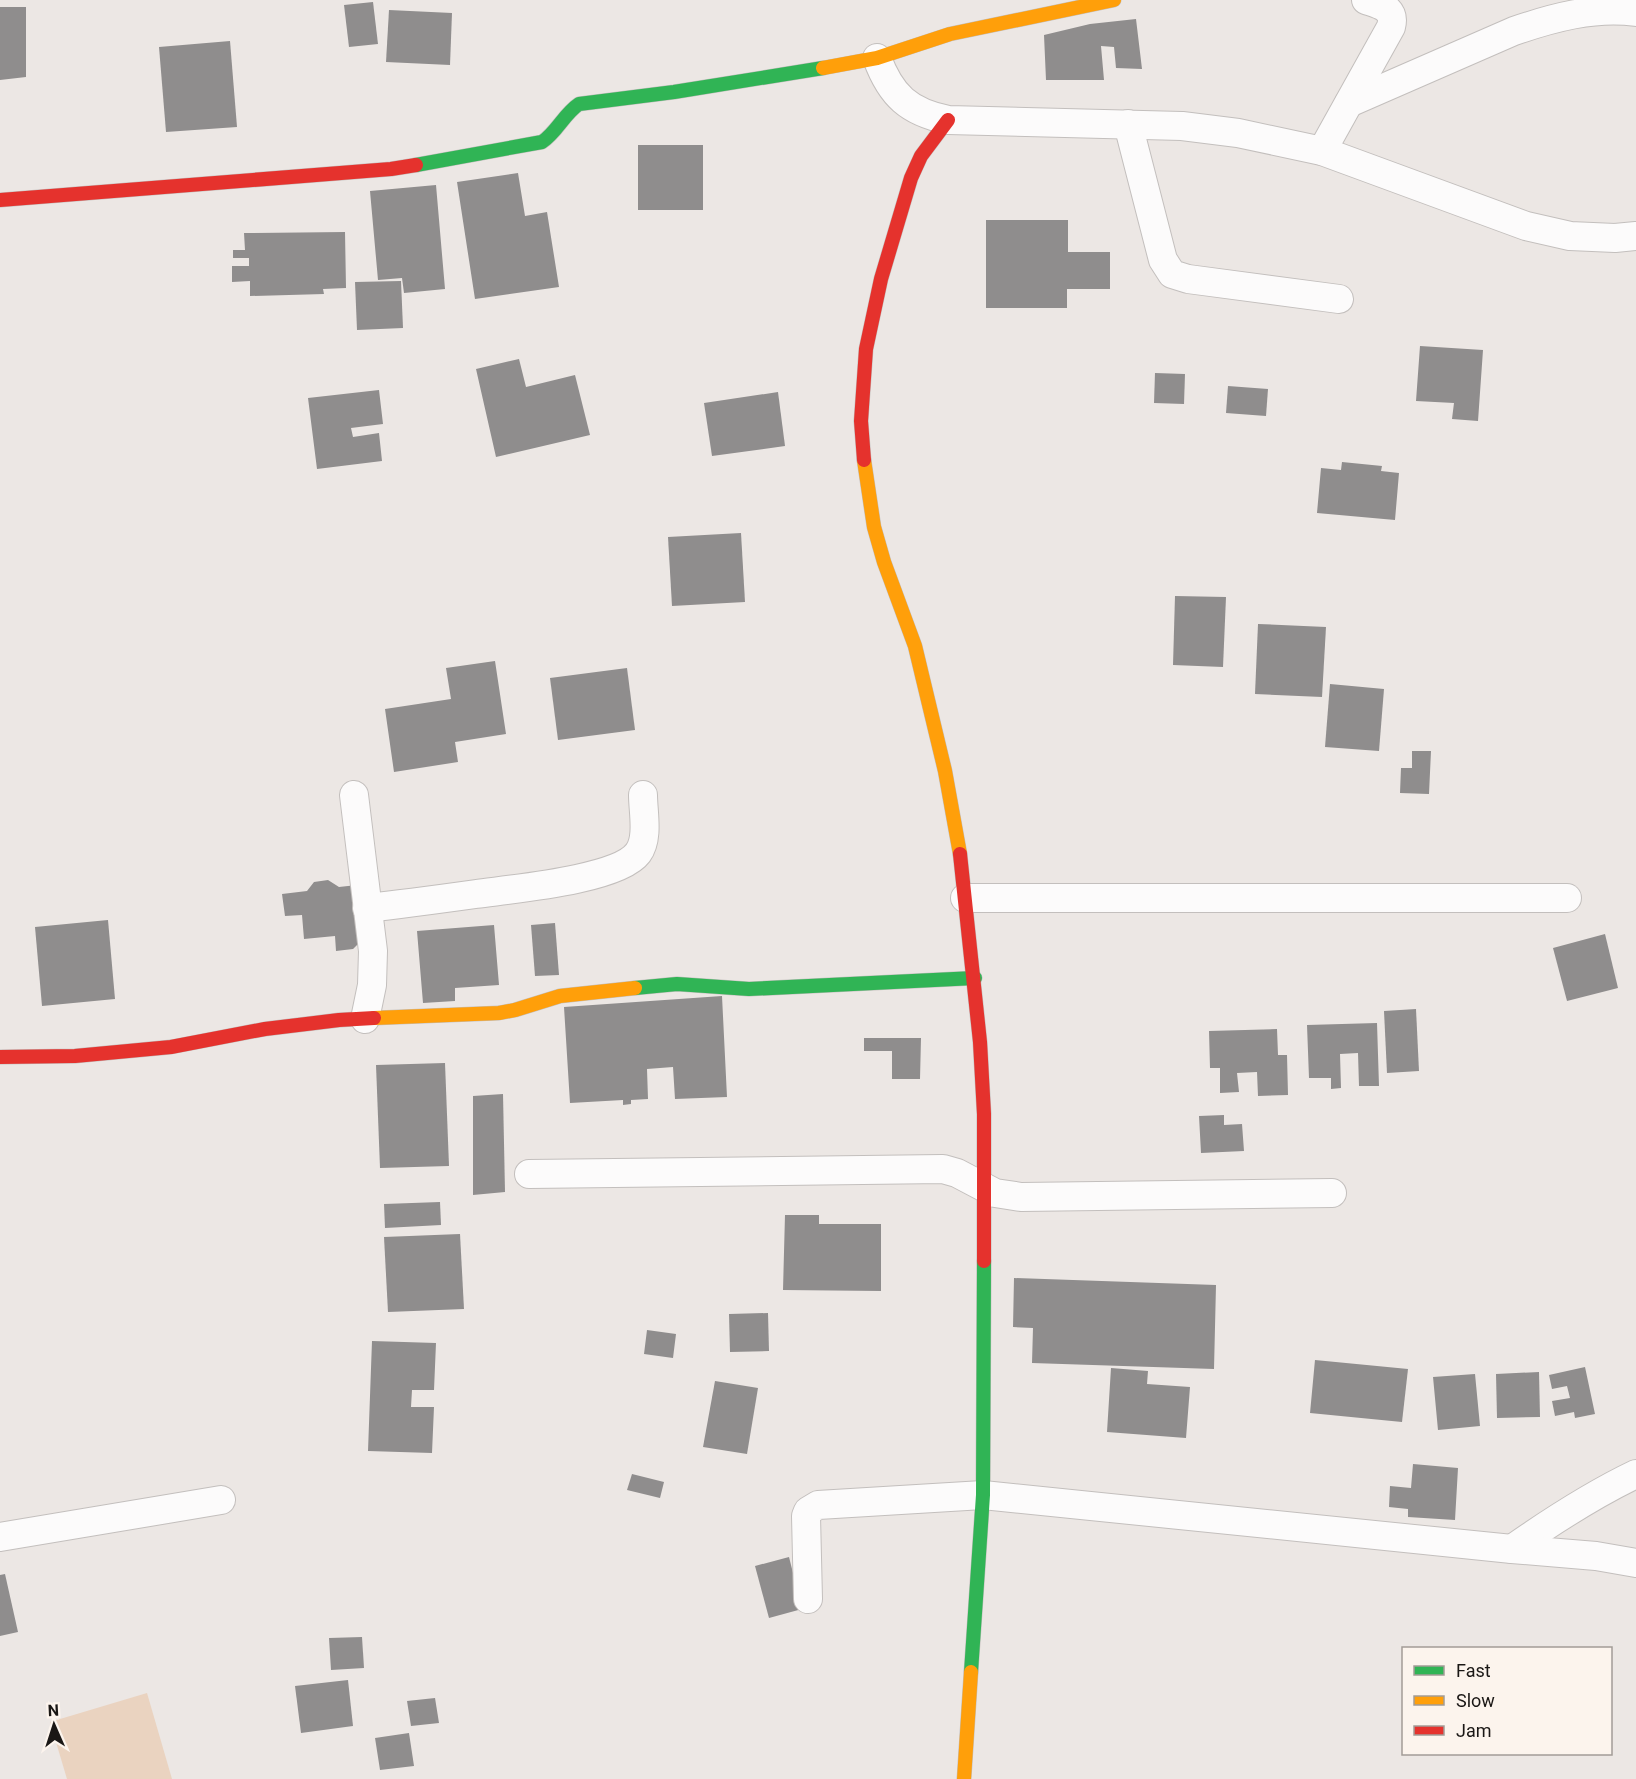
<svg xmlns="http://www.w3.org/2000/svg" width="1636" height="1779" font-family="Roboto,sans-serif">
  <rect width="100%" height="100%" fill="#ece7e4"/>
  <!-- green -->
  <polygon fill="#ead3c0" points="147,1693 172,1779 67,1779 50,1722"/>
  <!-- building -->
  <g fill="#8f8d8d">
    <polygon points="373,2 378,44 349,47 344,5"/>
    <polygon points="0,7 26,7 26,77 0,80"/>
    <polygon points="389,10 452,13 450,65 386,62"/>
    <polygon points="1136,19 1142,69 1116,68 1114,47 1101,46 1104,80 1046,80 1044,35 1090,24"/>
    <polygon points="230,41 237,127 166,132 159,47"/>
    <rect x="638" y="145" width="65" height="65"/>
    <polygon points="518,173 525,216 547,212 559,287 475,299 457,182"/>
    <polygon points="436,185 445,289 404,293 402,278 378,280 370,191"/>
    <polygon points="986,220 1068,220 1068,252 1110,252 1110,289 1067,289 1067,308 986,308"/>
    <polygon points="345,232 346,288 323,289 324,294 250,296 250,281 232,282 232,266 249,266 249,258 233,258 233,250 245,250 244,233"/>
    <polygon points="401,281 403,328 357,330 355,282"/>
    <polygon points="1420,346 1483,350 1478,421 1452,419 1454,403 1416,401"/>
    <polygon points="519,359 526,387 575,375 590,435 496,457 476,369"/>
    <polygon points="1155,373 1185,374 1184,404 1154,403"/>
    <polygon points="1228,386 1268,389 1266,416 1226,413"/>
    <polygon points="379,390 383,424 351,428 353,437 379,433 382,461 317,469 308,398"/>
    <polygon points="778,392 785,446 712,456 704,403"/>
    <polygon points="1342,462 1382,466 1381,471 1399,473 1395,520 1317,513 1321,468 1341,470"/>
    <polygon points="741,533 745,602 672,606 668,537"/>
    <polygon points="1175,596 1226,597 1223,667 1173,665"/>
    <polygon points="1258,624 1326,627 1322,697 1255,694"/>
    <polygon points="495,661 506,734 455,742 458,762 394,772 385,709 451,699 446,668"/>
    <polygon points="627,668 635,730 558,740 550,678"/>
    <polygon points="1330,684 1384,689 1379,751 1325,747"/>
    <polygon points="1412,751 1431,751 1429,794 1400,793 1401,768 1412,768"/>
    <polygon points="328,880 339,887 357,885 363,939 353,949 336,951 335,936 304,939 302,915 285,916 282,894 307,891 314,882"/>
    <polygon points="108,920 115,999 42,1006 35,927"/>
    <polygon points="555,923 559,975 535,976 531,925"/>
    <polygon points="494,925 499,985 455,988 455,1001 423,1003 417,931"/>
    <polygon points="1605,934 1618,988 1567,1001 1553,948"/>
    <polygon points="722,996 727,1097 675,1099 673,1067 647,1069 648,1099 631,1100 631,1104 623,1105 623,1100 570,1103 564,1007"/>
    <polygon points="1416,1009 1419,1071 1387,1073 1384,1011"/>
    <polygon points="1377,1023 1379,1086 1359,1086 1358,1053 1340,1054 1341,1088 1331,1089 1331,1078 1309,1078 1307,1025"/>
    <polygon points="1277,1029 1278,1055 1287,1055 1288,1095 1258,1096 1257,1072 1237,1073 1239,1092 1220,1093 1220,1068 1210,1068 1209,1031"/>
    <polygon points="864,1038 921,1038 920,1079 892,1079 892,1051 864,1051"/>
    <polygon points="445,1063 449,1166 380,1168 376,1065"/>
    <polygon points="503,1094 505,1192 473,1195 473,1096"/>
    <polygon points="1224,1115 1224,1125 1242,1124 1244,1151 1201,1153 1199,1116"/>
    <polygon points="440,1202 441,1225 385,1228 384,1204"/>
    <polygon points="785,1215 819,1215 819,1224 881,1224 881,1291 783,1290"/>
    <polygon points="460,1234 464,1309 388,1312 384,1237"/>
    <polygon points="1014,1278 1216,1285 1214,1369 1032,1363 1033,1328 1013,1327"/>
    <polygon points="768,1313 769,1351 730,1352 729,1314"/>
    <polygon points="647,1330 676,1334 673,1358 644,1354"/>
    <polygon points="372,1341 436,1343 434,1390 412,1390 411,1407 434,1407 432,1453 368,1451"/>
    <polygon points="1315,1360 1408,1369 1402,1422 1310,1413"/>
    <polygon points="1585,1367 1595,1414 1575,1418 1574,1412 1555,1416 1552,1401 1570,1398 1567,1386 1552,1389 1549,1375"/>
    <polygon points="1111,1368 1148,1371 1147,1384 1190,1387 1186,1438 1107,1432"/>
    <polygon points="1539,1372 1540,1417 1497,1418 1496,1374"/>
    <polygon points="1475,1374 1480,1426 1438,1430 1433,1377"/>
    <polygon points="715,1381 758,1388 747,1454 703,1447"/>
    <polygon points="1413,1464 1458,1468 1455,1520 1408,1517 1408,1509 1389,1507 1390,1486 1411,1488"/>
    <polygon points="632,1474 664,1482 660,1498 627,1490"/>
    <polygon points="789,1557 802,1609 769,1618 755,1566"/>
    <polygon points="5,1574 18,1632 0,1636 0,1575"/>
    <polygon points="362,1637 364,1668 331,1670 329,1638"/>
    <polygon points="348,1680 353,1726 301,1733 295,1686"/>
    <polygon points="435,1698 439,1723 411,1726 407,1701"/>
    <polygon points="409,1733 414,1766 380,1770 375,1738"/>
  </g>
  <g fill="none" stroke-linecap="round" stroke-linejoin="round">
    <defs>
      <g id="street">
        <path d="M 877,58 C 891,96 909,112 948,120 L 1182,126 L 1238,133 L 1322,151 L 1526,226 L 1570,236 L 1615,238 L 1636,236"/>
        <path d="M 1349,103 L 1514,31 C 1552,18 1595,6 1636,12"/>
        <polyline points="1128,124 1163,260 1172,274 1188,279 1339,299"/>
        <path d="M 1322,151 L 1391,27 C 1396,8 1380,5 1366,0"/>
        <polyline points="354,795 373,951 372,985 365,1019"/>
        <polyline points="965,898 1567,898"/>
        <path d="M 367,908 C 404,904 440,899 476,894 C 511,889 618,880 638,853 C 649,838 643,812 643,795"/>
        <polyline points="529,1174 943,1169 957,1173 995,1193 1021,1197 1332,1193"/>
        <polyline points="0,1537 221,1500"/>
        <path d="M 1512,1549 C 1552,1521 1592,1495 1636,1474"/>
        <polyline points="808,1599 806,1516 808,1511 818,1505 983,1495 1512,1549 1596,1556 1636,1563"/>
      </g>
      <g id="fast">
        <path d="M 416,165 L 542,142 C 557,132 564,114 579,104 L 674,92 L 823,68"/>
        <polyline points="635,988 677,984 749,989 975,978"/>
        <polyline points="971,1672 983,1495 984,1261"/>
      </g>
      <g id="slow">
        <polyline points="823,68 877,58 950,34 1114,0"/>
        <polyline points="864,460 874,527 884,562 915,646 945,771 960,854"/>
        <polyline points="374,1018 499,1013 515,1010 560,996 635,988"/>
        <polyline points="964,1779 971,1672"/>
      </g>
      <g id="jam">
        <polyline points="0,200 391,169 416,165"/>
        <polyline points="864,460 861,421 866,349 881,279 911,178 921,156 948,120"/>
        <polyline points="960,854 980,1042 984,1114 984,1261"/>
        <polyline points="0,1057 75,1056 171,1047 265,1029 339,1020 374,1018"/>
      </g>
    </defs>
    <!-- street casing -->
    <use href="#street" stroke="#c3bfbd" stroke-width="30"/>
    <!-- fast casing -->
    <use href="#fast" stroke="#c3bfbd" stroke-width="15"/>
    <!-- slow casing -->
    <use href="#slow" stroke="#c3bfbd" stroke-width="15"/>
    <!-- jam casing -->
    <use href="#jam" stroke="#c3bfbd" stroke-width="15"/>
    <!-- street -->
    <use href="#street" stroke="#fcfbfb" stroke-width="28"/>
    <!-- fast -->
    <use href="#fast" stroke="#30b455" stroke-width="14"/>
    <!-- slow -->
    <use href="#slow" stroke="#ff9f0a" stroke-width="14"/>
    <!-- jam -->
    <use href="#jam" stroke="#e5322d" stroke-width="14"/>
  </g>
  <!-- legend -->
  <rect x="1402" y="1647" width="210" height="108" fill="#fcf4ed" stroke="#a29c97" stroke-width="1.5"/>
  <rect x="1414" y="1666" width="30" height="9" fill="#30b455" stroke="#a29c97" stroke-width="1.5"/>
  <text x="1456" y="1677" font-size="18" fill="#1a1715">Fast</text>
  <rect x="1414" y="1696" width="30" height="9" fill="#ff9f0a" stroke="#a29c97" stroke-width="1.5"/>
  <text x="1456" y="1707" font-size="18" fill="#1a1715">Slow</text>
  <rect x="1414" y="1726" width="30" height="9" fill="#e5322d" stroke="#a29c97" stroke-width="1.5"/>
  <text x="1456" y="1737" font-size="18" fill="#1a1715">Jam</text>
  <!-- north arrow -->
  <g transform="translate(54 1725) rotate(357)" stroke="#fcf4ed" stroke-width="4.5" paint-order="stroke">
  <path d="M0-4.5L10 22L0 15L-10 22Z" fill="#1a1715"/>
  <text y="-9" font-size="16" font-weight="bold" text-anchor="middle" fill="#1a1715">N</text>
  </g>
</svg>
